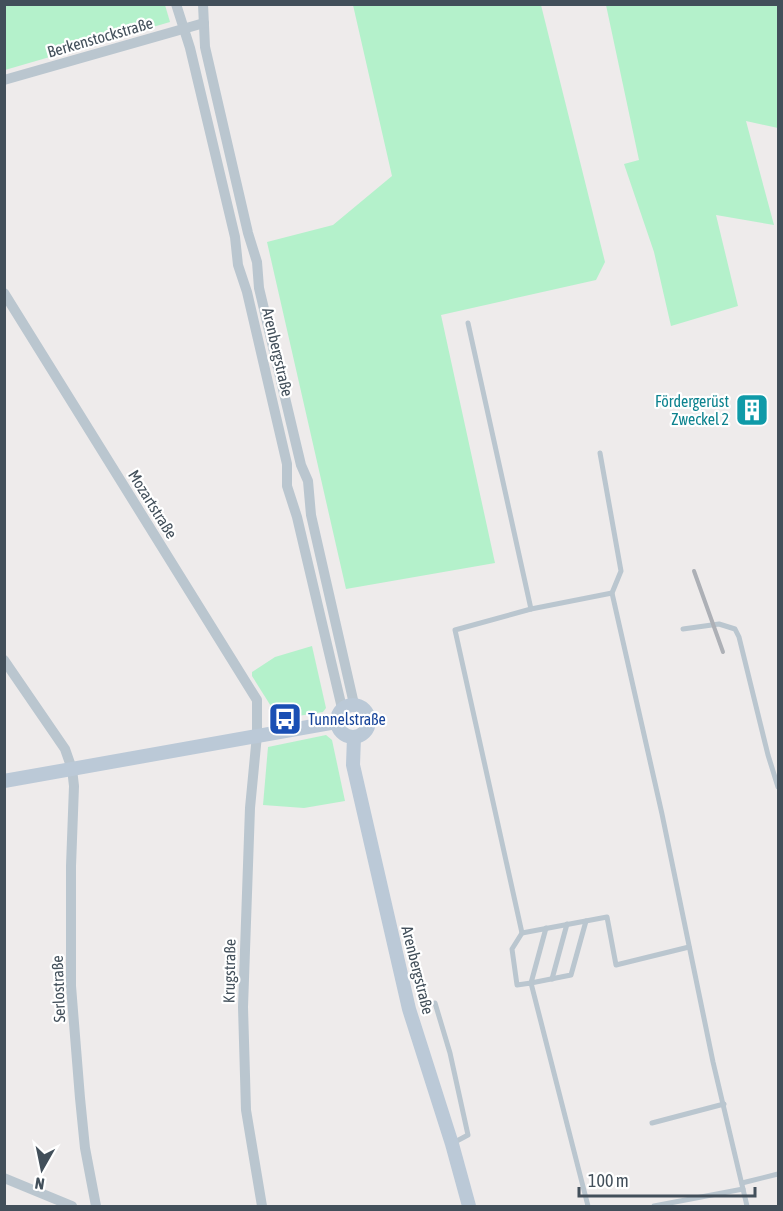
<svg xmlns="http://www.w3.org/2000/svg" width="783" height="1211" font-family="'Asap Condensed',sans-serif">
  <rect width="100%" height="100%" fill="#eeebeb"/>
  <!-- green -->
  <g fill="#b4f1cb">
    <polygon points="5,4 165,5 170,22 5,70"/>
    <polygon points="353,5 541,5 605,262 596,280 441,315 495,563 346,589 267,242 333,225 392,176"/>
    <polygon points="606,5 778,5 778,128 746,121 774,225 716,215 738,306 671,326 654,252 624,164 639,160"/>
    <polygon points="312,646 326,708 323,712 279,719 252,676 252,672 275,657"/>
    <polygon points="326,735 332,740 345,801 304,808 263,805 268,747"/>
  </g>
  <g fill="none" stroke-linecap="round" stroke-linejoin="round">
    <!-- lane -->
    <g stroke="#bac6cf" stroke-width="5">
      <polyline points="468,323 531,609"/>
      <polyline points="600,453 621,571 612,593 662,814 713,1062 747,1206"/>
      <polyline points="612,593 531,609 455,630 522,933 607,917 616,965 689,947"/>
      <polyline points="683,629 719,624 735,629 739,637 768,755 778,787"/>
      <polyline points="546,928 531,983 571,975 586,921"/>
      <polyline points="522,933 512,949 517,985 531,983 588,1206"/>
      <polyline points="552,979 567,924"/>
      <polyline points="435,1003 450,1053 468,1135 453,1143"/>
      <polyline points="652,1123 724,1104"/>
      <polyline points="742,1183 778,1174"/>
      <polyline points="654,1206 743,1189"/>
    </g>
    <!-- street -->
    <g stroke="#bac6cf" stroke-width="10">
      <polyline points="176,4 190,48 235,237 238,265 247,292 287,464 287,486 297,517 342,708"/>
      <polyline points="203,4 205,47 248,233 257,262 259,288 301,465 308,481 311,515 354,704"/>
      <polyline points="4,80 204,23"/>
      <polyline points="4,293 257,700 257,735 250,808 243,1007 246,1110 262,1206"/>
      <polyline points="4,660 65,749 72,769 74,786 71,866 71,986 80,1098 85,1148 96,1206"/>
      <polyline points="4,1178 72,1206"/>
    </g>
    <!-- secondary -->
    <g stroke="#bbc9d7" stroke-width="14">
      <circle cx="353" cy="721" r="16"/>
      <polyline points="354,737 353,765 409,1009 452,1144 469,1206"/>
      <polyline points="4,781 336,722"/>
    </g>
    <!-- rail -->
    <polyline stroke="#adb0b6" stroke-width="4" points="694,571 723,652"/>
  </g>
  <!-- icons -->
  <defs>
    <symbol id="building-square" viewBox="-11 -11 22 22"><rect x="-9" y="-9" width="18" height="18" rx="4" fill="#0f9aa8" stroke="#fff"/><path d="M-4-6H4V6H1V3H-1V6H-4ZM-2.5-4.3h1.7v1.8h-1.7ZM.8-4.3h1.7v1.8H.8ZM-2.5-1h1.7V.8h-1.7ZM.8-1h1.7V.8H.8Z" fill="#fff"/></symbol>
    <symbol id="bus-square" viewBox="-11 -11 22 22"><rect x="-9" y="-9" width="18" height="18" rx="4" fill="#1a4fb4" stroke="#fff"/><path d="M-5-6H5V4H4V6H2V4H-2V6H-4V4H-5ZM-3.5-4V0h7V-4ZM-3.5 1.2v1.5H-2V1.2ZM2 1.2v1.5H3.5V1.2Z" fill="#fff"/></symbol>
  </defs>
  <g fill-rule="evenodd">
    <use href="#building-square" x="733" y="391" width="38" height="38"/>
    <use href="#bus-square" x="266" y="700" width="38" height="38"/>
  </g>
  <g text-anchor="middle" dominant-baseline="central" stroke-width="4.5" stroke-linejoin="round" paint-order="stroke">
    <!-- street labels -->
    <g font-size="16" fill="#424f5a" stroke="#fff">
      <text transform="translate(100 37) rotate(-16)">Berkenstockstraße</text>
      <text transform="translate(278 352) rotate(77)">Arenbergstraße</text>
      <text transform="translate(153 504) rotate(58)">Mozartstraße</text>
      <text transform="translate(418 970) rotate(76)">Arenbergstraße</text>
      <text transform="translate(229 971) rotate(-89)">Krugstraße</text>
      <text transform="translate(58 989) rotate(-92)">Serlostraße</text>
    </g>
    <!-- culture labels -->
    <g font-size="16" fill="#0d838f" stroke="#fff" text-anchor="end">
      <text x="729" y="401">Fördergerüst<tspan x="729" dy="18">Zweckel 2</tspan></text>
    </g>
    <!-- transit labels -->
    <g font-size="16" fill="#164399" stroke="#fff" text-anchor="start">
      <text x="308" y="719">Tunnelstraße</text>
    </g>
  </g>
  <!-- border -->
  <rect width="783" height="1211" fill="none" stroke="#424f5a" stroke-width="12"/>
  <!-- north arrow -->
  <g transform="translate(42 1169) rotate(189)" stroke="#ffffff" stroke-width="4.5" paint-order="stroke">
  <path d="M0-4.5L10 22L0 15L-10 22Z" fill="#424f5a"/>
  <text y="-9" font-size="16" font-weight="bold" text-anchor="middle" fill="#424f5a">N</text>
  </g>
  <!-- scale -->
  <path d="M579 1187v9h176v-9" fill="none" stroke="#424f5a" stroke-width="3"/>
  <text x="588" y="1187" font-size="18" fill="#424f5a" stroke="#ffffff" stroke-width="4.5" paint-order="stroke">100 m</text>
</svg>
